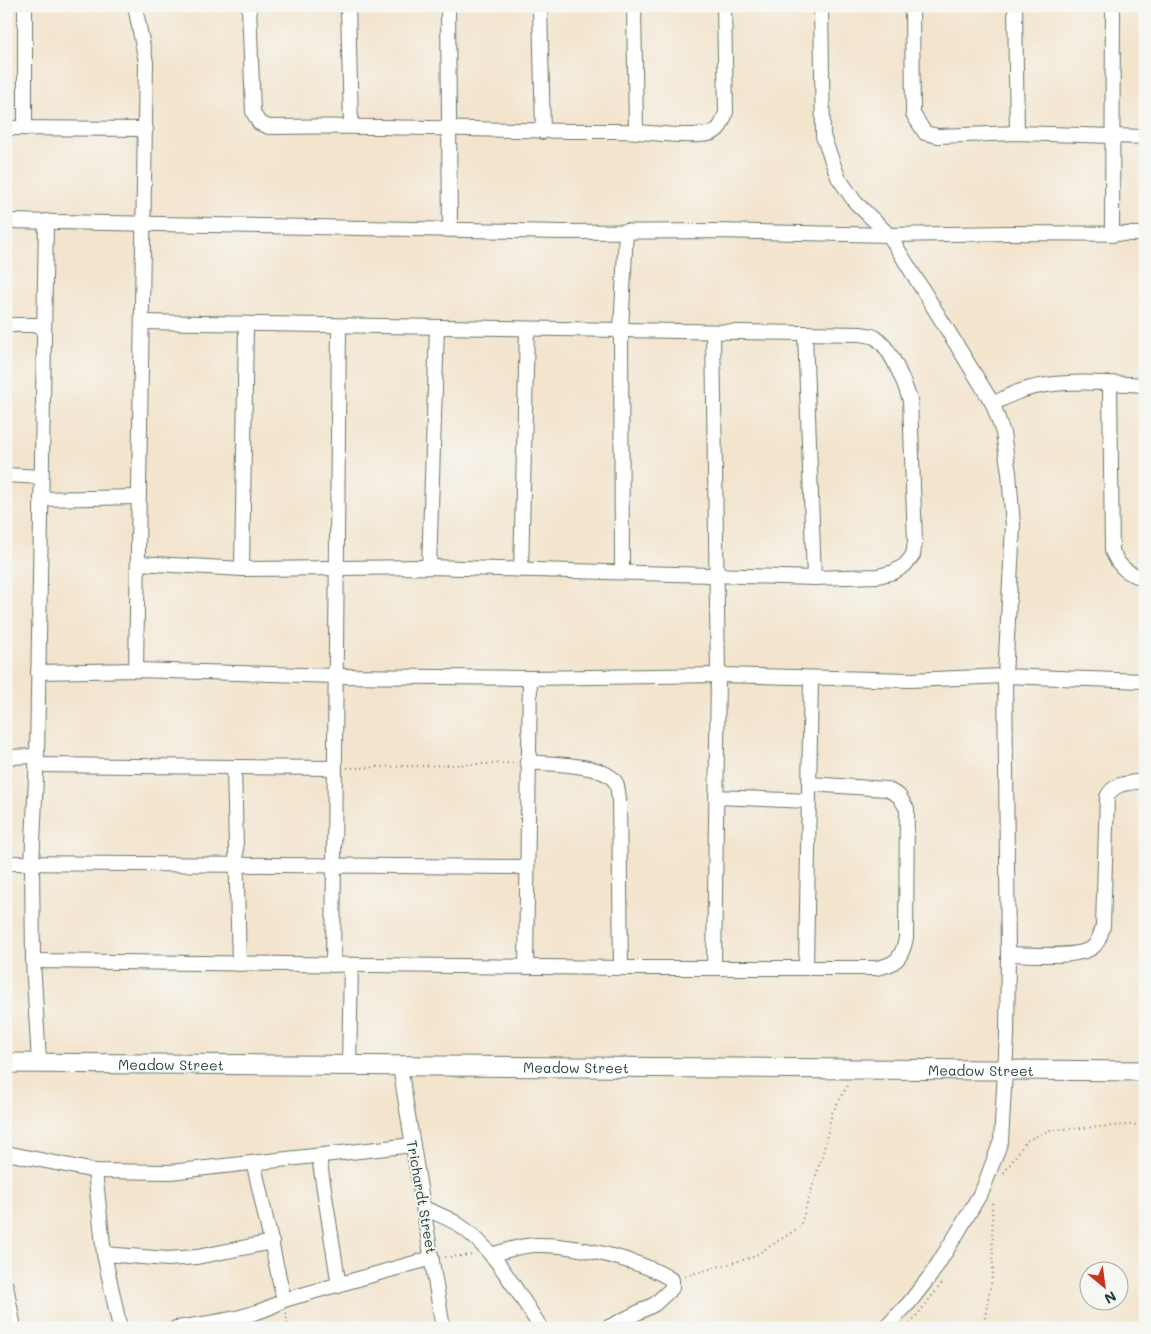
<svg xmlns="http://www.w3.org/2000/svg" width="1151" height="1334" font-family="Mali,sans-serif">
  <rect width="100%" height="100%" fill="#f6f6f2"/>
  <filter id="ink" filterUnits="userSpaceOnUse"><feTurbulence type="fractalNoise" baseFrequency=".02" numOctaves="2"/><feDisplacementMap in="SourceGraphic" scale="10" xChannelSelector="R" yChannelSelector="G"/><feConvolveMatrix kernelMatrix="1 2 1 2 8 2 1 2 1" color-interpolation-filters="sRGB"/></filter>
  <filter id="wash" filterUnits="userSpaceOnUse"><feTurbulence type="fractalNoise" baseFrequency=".0096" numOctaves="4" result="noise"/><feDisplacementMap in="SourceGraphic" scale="20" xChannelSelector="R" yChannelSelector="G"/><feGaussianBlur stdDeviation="1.12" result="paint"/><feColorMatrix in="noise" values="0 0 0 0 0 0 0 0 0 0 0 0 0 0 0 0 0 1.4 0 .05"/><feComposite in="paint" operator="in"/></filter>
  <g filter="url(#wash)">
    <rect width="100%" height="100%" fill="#f3e4cd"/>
  </g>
  <g filter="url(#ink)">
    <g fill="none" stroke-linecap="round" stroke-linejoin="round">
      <defs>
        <g id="street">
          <polyline points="135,6 146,62 136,670"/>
          <path d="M 249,6 L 253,112 L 259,123 L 269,127 C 385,124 501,132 617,131 C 647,131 678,138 708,134 C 720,132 723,122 726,112 L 724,6"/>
          <polyline points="348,6 351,125"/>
          <polyline points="448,6 450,229"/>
          <polyline points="540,6 543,132"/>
          <polyline points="634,6 636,131"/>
          <polyline points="821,6 823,136 838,177 855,202 889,235 993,404 1003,433 1009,473 1013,526 1005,676 1008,954 1007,1036 1001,1141 983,1189 958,1232 931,1275 909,1303 885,1328"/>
          <polyline points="912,6 913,114 925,133 938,136 1017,133 1145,137"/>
          <polyline points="1015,6 1017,133"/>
          <polyline points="6,128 146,129"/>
          <polyline points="25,128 25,6"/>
          <polyline points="6,221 562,232 718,231 889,235 1008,233 1145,234"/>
          <polyline points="1112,235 1113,6"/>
          <polyline points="6,325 44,325"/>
          <polyline points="713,332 718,675 714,968"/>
          <polyline points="805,334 814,578"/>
          <path d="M 1110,384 L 1112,551 C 1119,567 1127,574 1145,578"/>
          <path d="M 993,404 C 1001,400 1009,395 1018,392 C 1053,378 1107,383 1145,385"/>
          <polyline points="6,475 41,477"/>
          <polyline points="41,499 138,497"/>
          <path d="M 139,563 L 242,569 L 429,567 L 814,578 L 878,576 L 894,572 L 905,565 L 913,555 L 915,542 L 910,400 C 905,384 891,348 876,338 C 872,335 865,335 861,334 L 142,322"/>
          <polyline points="429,567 437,328"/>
          <polyline points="242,569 246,325"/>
          <polyline points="521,570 527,329"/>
          <polyline points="622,572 621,331 626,231"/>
          <polyline points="38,672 136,670 336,676 530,678 718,675 911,680 1005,676 1145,681"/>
          <polyline points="6,757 37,756"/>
          <path d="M 527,762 C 547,764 606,763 616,783 C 618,787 618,794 619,798 L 621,968"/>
          <polyline points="36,765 335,768"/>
          <polyline points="234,767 239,964"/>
          <polyline points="716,797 809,801"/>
          <polyline points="6,863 526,867"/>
          <path d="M 1008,954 C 1027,954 1079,959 1093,947 C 1099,942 1101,933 1103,926 L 1107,797 C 1114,782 1130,783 1145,781"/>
          <path d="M 33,961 L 621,968 L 876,968 C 896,965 902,958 906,938 L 907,809 L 899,796 L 887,789 L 809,784"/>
          <polyline points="333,965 339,327"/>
          <polyline points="526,967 530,678"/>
          <polyline points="806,967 811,678"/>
          <polyline points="39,1062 33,961 32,864 37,756 46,221"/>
          <polyline points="349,1066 351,965"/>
          <polyline points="400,1067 443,1328"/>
          <polyline points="6,1153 95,1171 170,1172 413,1145"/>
          <polyline points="319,1157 339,1286"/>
          <polyline points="254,1165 284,1300"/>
          <polyline points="95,1171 104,1254 120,1328"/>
          <path d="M 424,1208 C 435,1213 446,1217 456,1223 C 494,1247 517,1292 541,1328"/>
          <polyline points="104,1254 168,1259 197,1257 272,1242"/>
          <path d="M 491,1255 C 505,1251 521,1245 536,1245 C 572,1244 642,1260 672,1280 L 672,1288 L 655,1304 L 607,1328"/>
          <polyline points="6,1286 14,1328"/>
          <path d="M 176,1328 C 212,1322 252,1319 284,1300 L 432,1258"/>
        </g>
        <g id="secondary">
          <path id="s1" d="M 6,1063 L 1145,1071"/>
        </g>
      </defs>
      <!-- street casing -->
      <use href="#street" stroke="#69776a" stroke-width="16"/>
      <!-- secondary casing -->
      <use href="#secondary" stroke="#69776a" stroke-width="21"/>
      <!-- path -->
      <g stroke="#69776a" stroke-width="2" stroke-dasharray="1 4" stroke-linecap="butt">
        <polyline points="347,768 515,763"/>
        <polyline points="1004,1173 1026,1141 1050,1130 1145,1124"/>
        <polyline points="445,1257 475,1255"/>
        <polyline points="685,1276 753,1257 800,1227 823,1153 832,1113 848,1085"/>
        <polyline points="286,1313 288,1328"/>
        <polyline points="907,1328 943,1282"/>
        <polyline points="983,1328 993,1272 992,1201"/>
      </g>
      <!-- street -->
      <use href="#street" stroke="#fff" stroke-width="14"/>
      <!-- secondary -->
      <use href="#secondary" stroke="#fff" stroke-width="19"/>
    </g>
  </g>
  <g text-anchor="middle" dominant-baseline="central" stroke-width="4" stroke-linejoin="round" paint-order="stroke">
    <!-- street labels -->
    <g font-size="14" fill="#1f3d34" stroke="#f6f6f2">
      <text stroke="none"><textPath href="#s1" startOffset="165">Meadow Street</textPath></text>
      <text stroke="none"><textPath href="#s1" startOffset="570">Meadow Street</textPath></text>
      <text stroke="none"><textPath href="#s1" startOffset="975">Meadow Street</textPath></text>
      <text transform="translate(422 1197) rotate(80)">Trichardt Street</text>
    </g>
  </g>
  <!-- margin -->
  <rect width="1151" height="1334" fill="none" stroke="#f6f6f2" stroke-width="25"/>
  <!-- north arrow -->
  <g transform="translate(1104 1286) rotate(151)"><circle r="24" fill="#f6f6f2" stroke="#a0aca6"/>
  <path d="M0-4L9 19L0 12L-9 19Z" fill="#c8321e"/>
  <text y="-8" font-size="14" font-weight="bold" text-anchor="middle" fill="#1f3d34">N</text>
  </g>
</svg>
